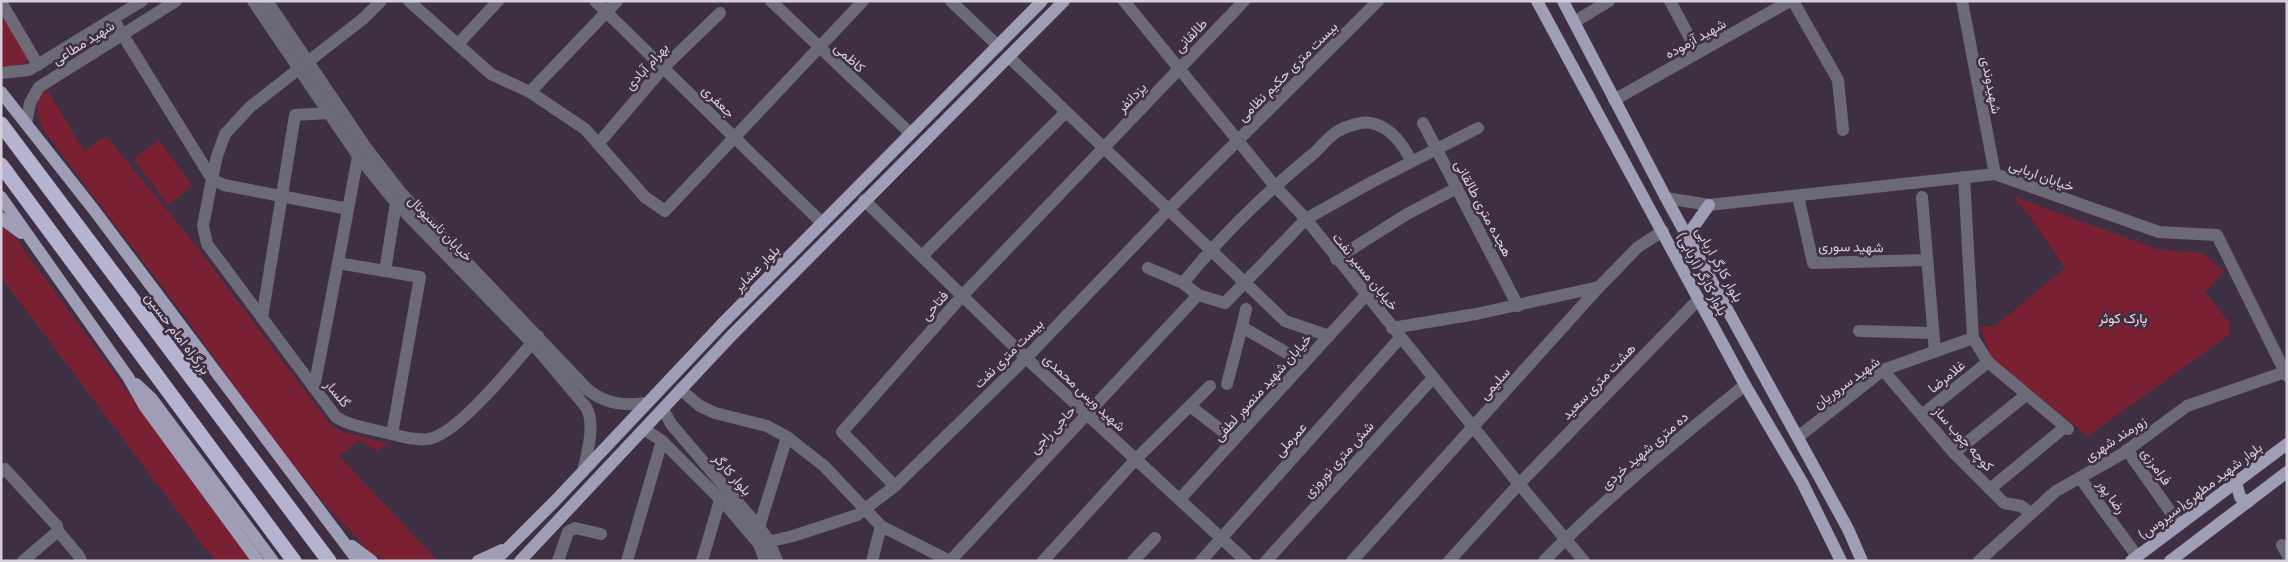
<svg xmlns="http://www.w3.org/2000/svg" width="2288" height="562" font-family="Barlow,Vazirmatn,sans-serif">
  <rect width="100%" height="100%" fill="#3e2f43"/>
  <!-- green -->
  <g fill="#7a2033">
    <polygon points="1,12 28,57 23,67 6,66 1,64"/>
    <path d="M 47,89 L 84,151 L 106,136 L 190,238 L 331,425 L 341,431 L 388,444 L 378,451 L 359,440 L 339,456 L 438,561 L 386,561 L 371,553 L 328,508 L 271,437 L 177,306 L 44,131 C 37,116 33,102 47,89 Z"/>
    <polygon points="159,140 192,186 168,205 134,159"/>
    <polygon points="2012,196 2157,249 2201,253 2224,271 2205,292 2229,322 2229,335 2088,436 1991,358 1980,326 1994,327 2065,268 2028,214"/>
    <polygon points="1,226 15,237 251,561 215,561 1,277"/>
  </g>
  <g fill="none" stroke-linecap="round" stroke-linejoin="round">
    <!-- minor -->
    <g stroke="#6b6a76" stroke-width="12">
      <path d="M 253,1 L 358,156 L 396,203 L 532,343 L 586,407 C 596,424 587,453 583,472"/>
      <path d="M 267,1 L 367,149 L 402,194 L 588,390 C 606,404 624,406 647,403"/>
      <polyline points="409,1 491,74 530,92 585,129 645,197 665,211 863,1"/>
      <polyline points="595,1 822,223"/>
      <polyline points="771,1 910,133"/>
      <polyline points="951,1 998,46"/>
      <polyline points="1124,1 1274,185 1306,219 1519,484 1584,561"/>
      <polyline points="1670,1 1698,53"/>
      <polyline points="1793,1 1838,80 1843,130"/>
      <polyline points="1962,1 1995,174"/>
      <polyline points="1,2 38,65"/>
      <path d="M 113,19 L 212,179 L 203,226 L 207,244 L 336,417 C 350,426 367,428 383,432 C 397,435 414,441 428,439 C 457,436 518,359 538,336"/>
      <polyline points="1574,22 1609,1"/>
      <polyline points="458,44 498,1"/>
      <polyline points="1009,57 1285,321 1329,336"/>
      <polyline points="1,73 29,70 142,1"/>
      <polyline points="530,92 617,1"/>
      <polyline points="1614,100 1790,1"/>
      <polyline points="26,123 30,103 39,87 176,1"/>
      <polyline points="1423,123 1518,306"/>
      <polyline points="598,144 663,68 720,13"/>
      <polyline points="358,156 338,263 385,271 396,203"/>
      <polyline points="1964,177 1973,338 1988,362 2068,429"/>
      <polyline points="1798,196 1813,263 1926,260"/>
      <polyline points="1922,197 1935,352"/>
      <polyline points="1666,198 1709,205 1995,174 2159,232 2217,235 2287,376"/>
      <polyline points="864,200 1026,358 1246,561"/>
      <polyline points="348,209 224,185 212,179 217,156 225,134 250,107 364,18 381,1"/>
      <polyline points="922,256 1066,112"/>
      <polyline points="1336,259 1407,214 1457,188"/>
      <polyline points="385,271 420,277 392,434"/>
      <path d="M 1183,283 C 1222,235 1265,193 1313,154 C 1321,147 1329,136 1338,131 C 1347,126 1362,121 1371,123 C 1391,127 1403,144 1411,161"/>
      <polyline points="1198,295 1225,303 1306,219 1370,183 1478,128"/>
      <polyline points="1246,309 1242,327 1304,363"/>
      <polyline points="262,318 295,115 330,113"/>
      <polyline points="1392,328 1476,314 1599,287"/>
      <polyline points="1859,331 1933,333"/>
      <polyline points="1883,370 1954,453 2004,503 2021,506 2031,513"/>
      <polyline points="1227,384 1242,327"/>
      <polyline points="314,388 338,263"/>
      <polyline points="681,390 700,406 715,413 767,426 787,437 824,466 881,526 950,561"/>
      <polyline points="1190,406 1234,440"/>
      <polyline points="663,409 671,424 759,527 769,541 777,561"/>
      <polyline points="1923,414 1988,362"/>
      <polyline points="644,429 662,441 725,504 759,544 765,561"/>
      <polyline points="1798,437 1883,370 1973,338"/>
      <polyline points="2127,450 2179,524"/>
      <polyline points="1954,453 2026,395"/>
      <polyline points="1,472 5,469 57,526 58,531"/>
      <polyline points="2080,478 2137,556"/>
      <polyline points="895,486 842,432 962,296 1244,1"/>
      <polyline points="1990,489 2065,427"/>
      <polyline points="1180,499 1366,295"/>
      <polyline points="759,527 787,437"/>
      <polyline points="759,544 793,536 857,515 895,486 1026,358 1169,209 1378,1"/>
      <polyline points="2282,545 2287,554"/>
      <polyline points="23,561 58,531 79,556 81,561"/>
      <polyline points="558,561 568,532 575,528 601,534"/>
      <polyline points="627,561 662,441"/>
      <polyline points="702,561 720,500"/>
      <polyline points="872,561 881,526"/>
      <polyline points="950,561 1198,295 1183,283 1148,268"/>
      <polyline points="1043,561 1136,459 1210,386"/>
      <polyline points="1133,561 1155,538"/>
      <polyline points="1201,561 1400,338"/>
      <polyline points="1266,561 1433,378"/>
      <polyline points="1352,561 1599,287 1638,247 1663,231"/>
      <polyline points="1449,561 1519,484 1699,299"/>
      <path d="M 1544,561 C 1606,497 1676,441 1745,385"/>
      <polyline points="1979,561 2056,491 2122,454 2187,406 2285,372"/>
    </g>
    <!-- major -->
    <g stroke="#a09eb6" stroke-width="12">
      <polyline points="1537,1 1745,385 1802,482 1841,561"/>
      <polyline points="1563,1 1666,198 1848,529 1862,561"/>
      <polyline points="1,92 94,210 358,561"/>
      <polyline points="1,197 128,377 145,407 258,561"/>
      <polyline points="1,218 21,233"/>
      <polyline points="1687,236 1709,205"/>
      <polyline points="136,384 152,399 273,561"/>
      <polyline points="2236,482 2240,497 2248,502"/>
      <polyline points="352,546 372,561"/>
      <polyline points="478,561 502,550"/>
      <polyline points="495,561 555,501 721,325 1042,1"/>
      <polyline points="520,561 732,335 1064,1"/>
      <polyline points="2131,561 2287,444"/>
      <polyline points="2170,561 2287,472"/>
    </g>
    <!-- highway -->
    <g stroke="#b5b3cf" stroke-width="15">
      <polyline points="1,124 329,561"/>
      <polyline points="1,165 294,561"/>
    </g>
  </g>
  <g text-anchor="middle" dominant-baseline="central" stroke-width="5" stroke-linejoin="round" paint-order="stroke">
    <!-- street labels -->
    <g font-size="14" fill="#d7cedb" stroke="#3e2f43">
      <text transform="translate(1190 35) rotate(-46)">طالقانی</text>
      <text transform="translate(1695 38) rotate(-29)">شهید آزموده</text>
      <text transform="translate(83 42) rotate(-32)">شهید مطاعی</text>
      <text transform="translate(850 57) rotate(43)">کاظمی</text>
      <text transform="translate(646 66) rotate(-48)">بهرام آبادی</text>
      <text transform="translate(1287 71) rotate(-45)">بیست متری حکیم نظامی</text>
      <text transform="translate(1992 85) rotate(79)">شهیدوندی</text>
      <text transform="translate(1131 97) rotate(-46)">یزدانفر</text>
      <text transform="translate(719 101) rotate(45)">جعفری</text>
      <text transform="translate(2042 175) rotate(20)">خیابان اربابی</text>
      <text transform="translate(1484 208) rotate(62)">هجده متری طالقانی</text>
      <text transform="translate(441 228) rotate(46)">خیابان ناسیونال</text>
      <text transform="translate(1851 246) rotate(1)">شهید سوری</text>
      <text transform="translate(1720 264) rotate(61)">بلوار کارگر اربابی</text>
      <text transform="translate(756 268) rotate(-45)">بلوار عشایر</text>
      <text transform="translate(1366 271) rotate(51)">خیابان مسیر نفت</text>
      <text transform="translate(1703 274) rotate(62)">بلوار کارگر (اربابی)</text>
      <text transform="translate(934 305) rotate(-49)">فتاحی</text>
      <text transform="translate(178 333) rotate(53)">بزرگراه امام حسین</text>
      <text transform="translate(1008 353) rotate(-45)">بیست متری نفت</text>
      <text transform="translate(1946 376) rotate(-39)">غلامرضا</text>
      <text transform="translate(1598 381) rotate(-46)">هشت متری سعید</text>
      <text transform="translate(1846 382) rotate(-36)">شهید سروریان</text>
      <text transform="translate(1494 383) rotate(-48)">سلیمی</text>
      <text transform="translate(1262 387) rotate(-48)">خیابان شهید منصور لطفی</text>
      <text transform="translate(1085 392) rotate(43)">شهید ویس محمدی</text>
      <text transform="translate(338 393) rotate(50)">گلسار</text>
      <text transform="translate(1052 429) rotate(-47)">حاجی راجی</text>
      <text transform="translate(1964 438) rotate(48)">کوچه چوب ساز</text>
      <text transform="translate(2115 438) rotate(-33)">زورمند شهری</text>
      <text transform="translate(1290 439) rotate(-48)">عمرملی</text>
      <text transform="translate(1644 450) rotate(-41)">ده متری شهید خردی</text>
      <text transform="translate(1338 459) rotate(-48)">شش متری نوروزی</text>
      <text transform="translate(2157 466) rotate(55)">فرامرزی</text>
      <text transform="translate(733 474) rotate(49)">بلوار کارگر</text>
      <text transform="translate(2200 490) rotate(-37)">بلوار شهید مطهری(سیروس)</text>
      <text transform="translate(2112 496) rotate(54)">رضا پور</text>
    </g>
    <!-- park labels -->
    <g font-size="14" fill="#f6dadc" stroke="#3e2f43">
      <text x="2123" y="317">پارک کوثر</text>
    </g>
  </g>
  <!-- border -->
  <rect width="2288" height="562" fill="none" stroke="#d7cedb" stroke-width="5"/>
</svg>
